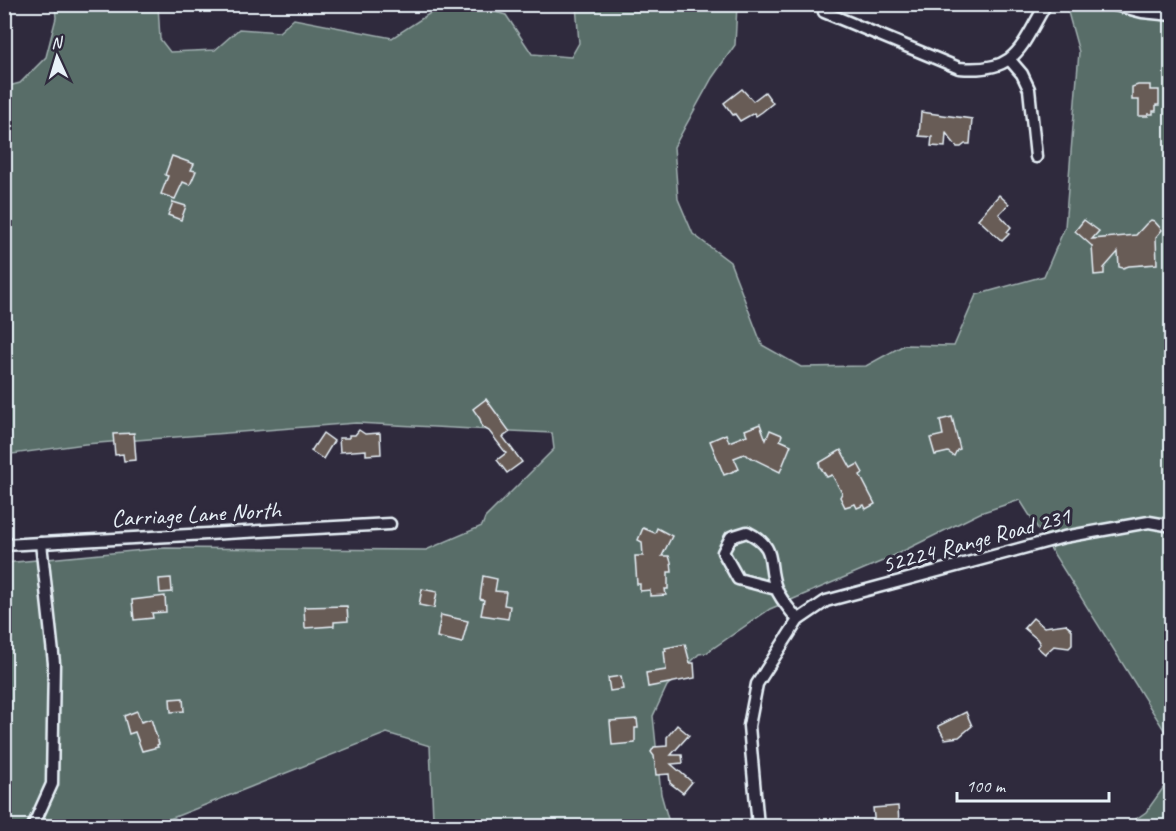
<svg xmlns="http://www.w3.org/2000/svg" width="1176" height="831" font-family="Caveat,sans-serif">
  <rect width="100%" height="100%" fill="#2f2a3d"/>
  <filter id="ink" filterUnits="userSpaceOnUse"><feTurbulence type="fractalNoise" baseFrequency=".0167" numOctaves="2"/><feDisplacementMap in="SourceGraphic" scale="12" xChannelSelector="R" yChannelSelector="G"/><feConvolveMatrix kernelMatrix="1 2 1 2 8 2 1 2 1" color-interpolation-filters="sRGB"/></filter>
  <g filter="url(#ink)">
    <!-- green -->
    <g fill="#586d67" stroke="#a0afb0" stroke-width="1.5">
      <polygon points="55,5 158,5 160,39 170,52 215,50 239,29 279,32 294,19 392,38 438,8 474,6 506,15 532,54 571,57 579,43 576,5 737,5 735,45 712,78 674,147 678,199 693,234 730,262 762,345 801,367 866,366 904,345 954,346 976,295 1044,276 1065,227 1079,52 1066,5 1171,5 1171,741 1020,500 980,513 885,560 770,609 706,653 699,654 667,686 653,716 661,794 670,826 436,826 433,819 430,746 387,733 152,826 5,826 5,563 165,548 426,550 482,526 485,518 554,449 552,433 356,423 85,444 5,455 5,87 20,83 46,57 56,18"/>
      <polygon points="1171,777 1171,826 1126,826 1146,812"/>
    </g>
    <!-- building -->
    <g fill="#685b57" stroke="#e8f1f8" stroke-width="1.5">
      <polygon points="1138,85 1150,85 1150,90 1159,90 1159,105 1156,105 1156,111 1153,111 1153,114 1148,114 1148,116 1139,116 1139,100 1132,100 1132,87"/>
      <polygon points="742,89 753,101 765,92 773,103 762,112 756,116 754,113 740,121 735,114 733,115 724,103"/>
      <polygon points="921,112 972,119 970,144 965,144 961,147 957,147 946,133 945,147 931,146 932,137 919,136"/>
      <polygon points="172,156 194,164 191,170 196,171 190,185 183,182 175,199 161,194 168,176 165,175"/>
      <polygon points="999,195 1009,204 999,214 1011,227 1007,232 1009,234 1002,241 978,219"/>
      <polygon points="173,202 186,206 181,220 168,215"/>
      <polygon points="1084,220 1099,231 1092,239 1136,235 1146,224 1151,220 1154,221 1162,230 1156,237 1157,264 1129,266 1123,268 1119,267 1118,252 1104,268 1104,274 1094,275 1092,246 1075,231"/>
      <polygon points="486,399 510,432 503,437 522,462 507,473 497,460 506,453 489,431 482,427 480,419 473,409"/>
      <polygon points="952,417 960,449 957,450 954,456 948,452 935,455 930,438 943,435 940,420"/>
      <polygon points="760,424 766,440 770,430 782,435 780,440 791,445 780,472 744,454 734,458 739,469 724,475 710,441 726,434 729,442 747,435 745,430"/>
      <polygon points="359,430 365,434 380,433 381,454 366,455 366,450 340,452 339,438 349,438 349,435 355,435"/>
      <polygon points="134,433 136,460 124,461 123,454 115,455 113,434"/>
      <polygon points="323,433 334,441 323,459 311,451"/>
      <polygon points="841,450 851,468 858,464 863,473 860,475 875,504 866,509 864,505 857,508 855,504 845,507 840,497 842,493 832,475 827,477 820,467 819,463"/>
      <polygon points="643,528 655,533 657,528 672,536 662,556 669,556 671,562 672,572 668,572 668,589 665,589 666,595 650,596 650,590 640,591 640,584 637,584 635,556 643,556 642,542 638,540"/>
      <polygon points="483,576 497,579 495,591 506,592 504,605 510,606 508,619 481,615 484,600 480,599"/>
      <polygon points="171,578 172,592 160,593 159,579"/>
      <polygon points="422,589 437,592 434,608 419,605"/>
      <polygon points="165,596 166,612 152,613 153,618 134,620 132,600"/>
      <polygon points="347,606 348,621 334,622 334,626 305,628 304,607"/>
      <polygon points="441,615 468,621 462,643 437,637"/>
      <polygon points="1033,618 1044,627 1066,624 1072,630 1072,645 1069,648 1054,646 1045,654 1037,647 1040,644 1037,639 1024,628"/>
      <polygon points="685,644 690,663 694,663 695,678 648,687 646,673 666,670 664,651 666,651 665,648"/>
      <polygon points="621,676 623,689 610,691 608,678"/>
      <polygon points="183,698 184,711 171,712 170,699"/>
      <polygon points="137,711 141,722 151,719 159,744 157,745 158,747 142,751 135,732 129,734 124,716"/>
      <polygon points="966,712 972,726 959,737 945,739 938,726"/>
      <polygon points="637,719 638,728 635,728 635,743 612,745 610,721"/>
      <polygon points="677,725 689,735 671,755 682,755 683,763 671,764 692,782 683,793 670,783 669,774 656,775 654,756 651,752 654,747 667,746 667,737"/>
      <polygon points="898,806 899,825 875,826 873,808"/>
    </g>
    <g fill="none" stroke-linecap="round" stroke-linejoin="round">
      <defs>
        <g id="street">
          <polyline points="1111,4 1142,12 1172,15"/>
          <path d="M 824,12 L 959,68 C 1017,73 1020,48 1046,4"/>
          <polyline points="1010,60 1022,74 1029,89 1036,157"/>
          <polyline points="4,545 390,524"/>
          <path d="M 776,589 L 738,579 L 723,552 L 731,537 L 747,532 C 779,548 766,562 776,588 C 780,599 791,611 798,620"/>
          <polyline points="33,826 52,784 54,663 41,543"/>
          <polyline points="758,826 749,726 757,684 798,620 826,601 1064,537 1149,522 1172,526"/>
        </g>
      </defs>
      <!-- street casing -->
      <use href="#street" stroke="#e8f1f8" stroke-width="15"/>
      <!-- street -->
      <use href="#street" stroke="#2f2a3d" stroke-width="10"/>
    </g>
  </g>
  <g text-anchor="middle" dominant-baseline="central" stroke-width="6" stroke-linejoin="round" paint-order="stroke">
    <!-- street labels -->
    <g font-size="24" fill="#e8f1f8" stroke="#2f2a3d">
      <text transform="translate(196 514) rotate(-3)">Carriage Lane North</text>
      <text transform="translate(976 540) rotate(-15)">52224 Range Road 231</text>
    </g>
  </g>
  <!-- margin -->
  <rect width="1176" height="831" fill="none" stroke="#2f2a3d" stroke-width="24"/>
  <rect x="12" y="12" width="1152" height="807" fill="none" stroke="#e8f1f8" stroke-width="2" filter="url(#ink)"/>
  <!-- north arrow -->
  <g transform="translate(57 57) rotate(356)" stroke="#2f2a3d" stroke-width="4.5" paint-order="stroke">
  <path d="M0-4.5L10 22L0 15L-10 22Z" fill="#e8f1f8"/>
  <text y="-9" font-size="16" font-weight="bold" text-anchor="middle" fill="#e8f1f8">N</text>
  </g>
  <!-- scale -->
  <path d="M957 792v9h152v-9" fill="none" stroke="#e8f1f8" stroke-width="3"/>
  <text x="966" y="792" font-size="18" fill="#e8f1f8" stroke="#2f2a3d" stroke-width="4.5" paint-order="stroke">100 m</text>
</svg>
